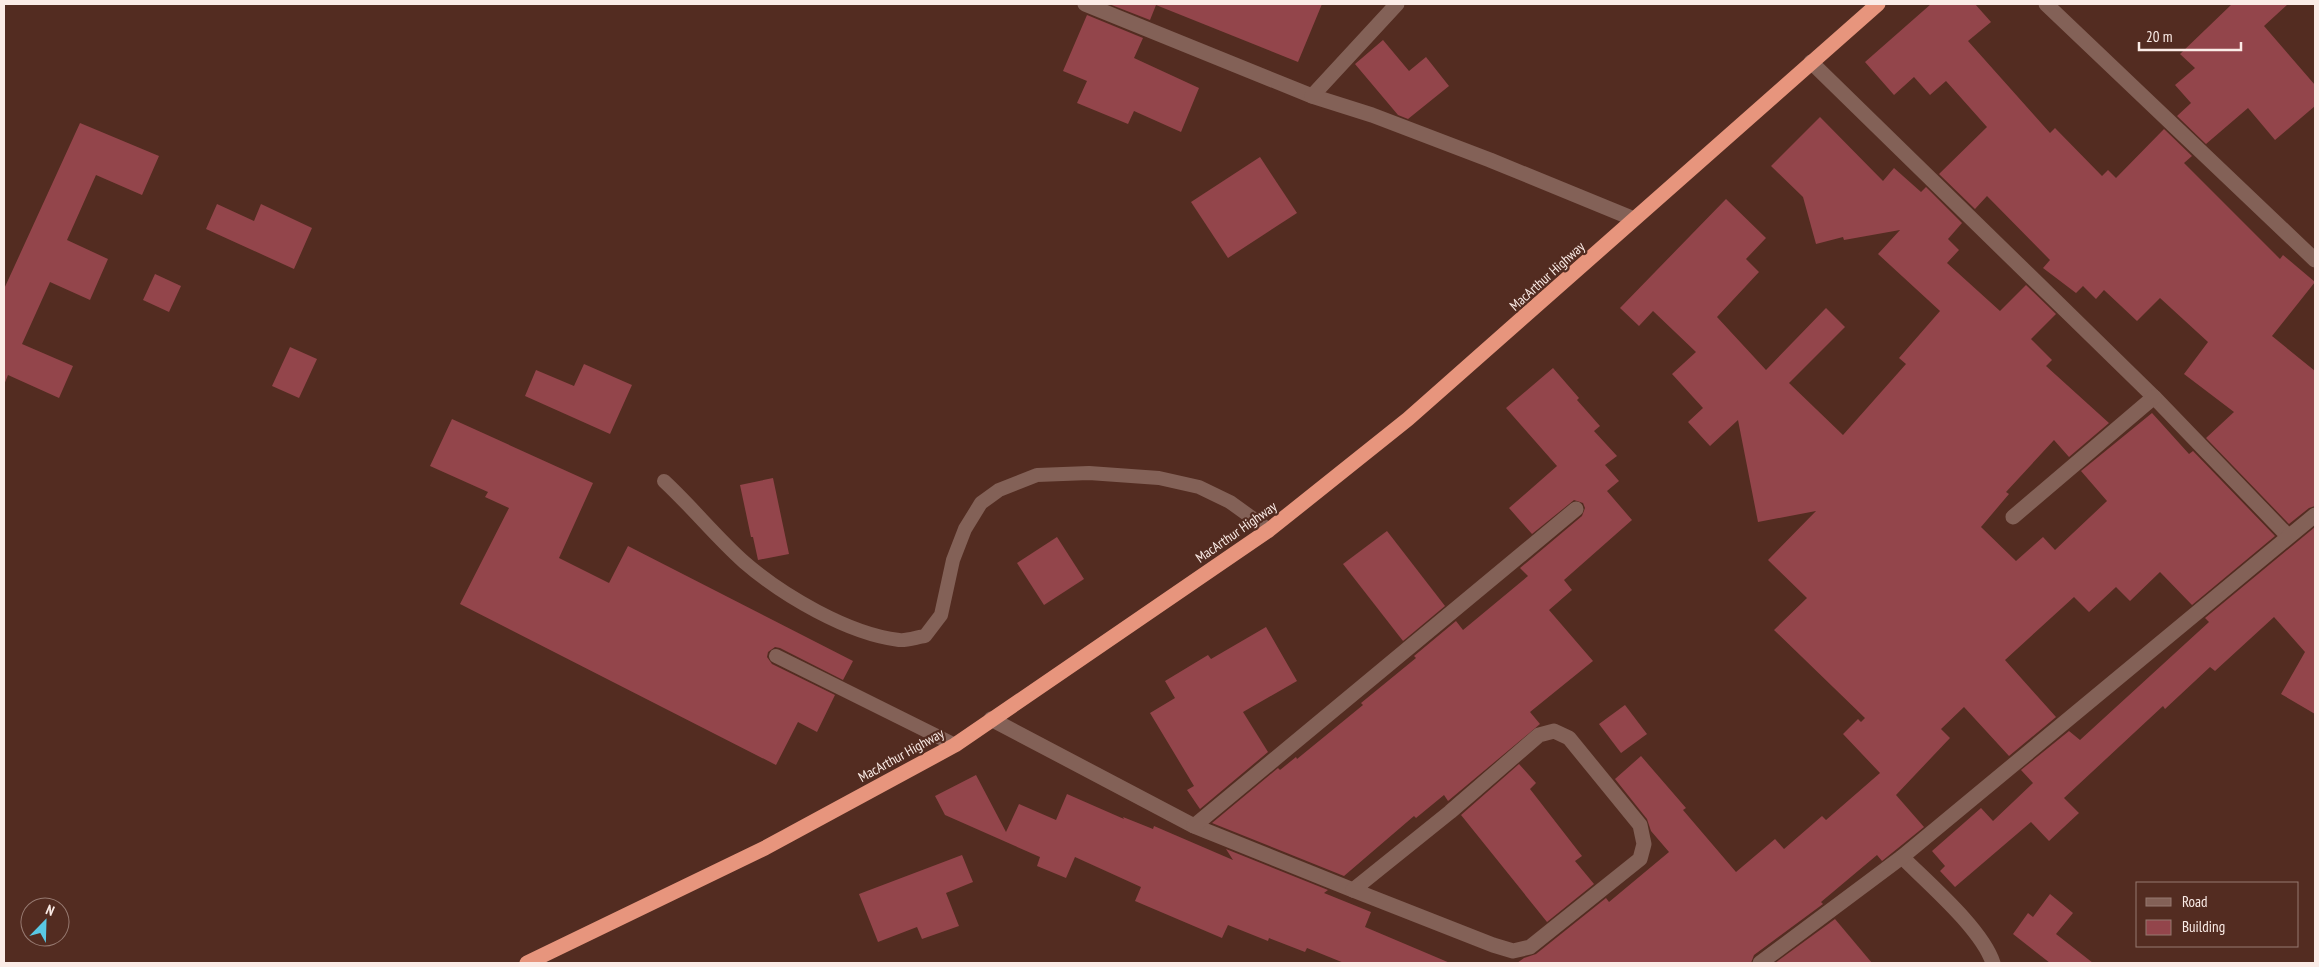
<svg xmlns="http://www.w3.org/2000/svg" width="2319" height="967" font-family="'PT Sans Narrow',sans-serif">
  <rect width="100%" height="100%" fill="#532c21"/>
  <!-- building -->
  <g fill="#93454b">
    <polygon points="1109,4 1322,4 1298,62 1156,5 1150,20"/>
    <polygon points="1931,4 1975,4 1991,22 1968,41 2050,133 2055,128 2102,176 2108,170 2116,178 2164,129 2192,156 2184,163 2280,259 2283,255 2315,282 2272,336 2315,371 2315,506 2309,508 2289,524 2206,438 2234,412 2184,374 2208,342 2160,298 2137,321 2104,290 2096,299 2083,286 2076,293 2043,268 2050,260 1987,196 1975,209 1939,174 1987,127 1946,81 1930,95 1914,77 1894,95 1865,62"/>
    <polygon points="2232,4 2288,4 2264,26 2315,85 2315,106 2275,140 2248,108 2206,144 2177,116 2191,103 2175,85 2195,68 2180,54"/>
    <polygon points="1087,15 1143,38 1134,58 1199,88 1181,132 1134,111 1128,124 1077,103 1087,81 1063,71"/>
    <polygon points="1383,40 1409,71 1426,57 1449,86 1408,119 1398,115 1355,64"/>
    <polygon points="1820,117 1883,181 1894,168 1921,192 1926,187 1962,223 1948,239 1959,250 1947,263 2000,311 2026,285 2056,314 2031,339 2052,360 2046,366 2109,423 2069,457 2054,440 2006,492 2009,494 1981,527 2016,561 2043,537 2055,550 2107,501 2081,471 2152,413 2189,454 2193,451 2275,536 2192,605 2160,572 2130,601 2116,587 2089,612 2074,597 2005,660 2056,717 2009,756 1964,707 1941,729 1950,738 1896,795 1924,827 1882,861 1877,855 1821,902 1823,904 1754,955 1751,963 1517,963 1524,958 1536,954 1606,898 1609,902 1669,852 1651,831 1647,819 1615,779 1641,756 1686,808 1683,810 1736,872 1775,839 1784,849 1822,816 1826,820 1880,773 1843,734 1858,719 1861,722 1865,718 1774,630 1807,598 1768,560 1816,511 1758,522 1738,420 1710,446 1688,422 1703,408 1672,374 1696,352 1653,311 1639,326 1620,308 1726,199 1766,238 1746,259 1759,272 1717,317 1766,370 1826,308 1845,327 1789,383 1843,435 1906,364 1899,358 1940,311 1878,254 1900,230 1844,240 1843,237 1816,244 1803,197 1771,166"/>
    <polygon points="80,123 159,156 142,195 96,175 67,240 108,259 90,300 50,282 22,344 73,366 59,398 8,375 4,385 4,289"/>
    <polygon points="1260,157 1297,213 1228,258 1191,202"/>
    <polygon points="217,204 254,221 261,204 312,228 294,269 206,229"/>
    <polygon points="155,274 181,286 169,312 143,300"/>
    <polygon points="290,347 317,359 299,398 272,386"/>
    <polygon points="584,364 632,385 610,434 525,396 536,370 574,386"/>
    <polygon points="1553,368 1579,398 1577,400 1600,426 1594,431 1617,456 1605,465 1619,481 1607,491 1632,520 1564,580 1572,590 1549,610 1593,661 1530,712 1540,724 1448,801 1444,795 1416,818 1414,816 1344,876 1212,823 1278,768 1280,770 1296,757 1297,759 1363,705 1361,703 1416,658 1414,656 1456,621 1463,630 1528,576 1520,568 1582,516 1585,508 1583,503 1574,500 1532,534 1509,508 1557,466 1506,408"/>
    <polygon points="452,419 593,483 559,558 609,583 628,546 853,661 843,680 780,648 775,647 768,652 767,657 772,664 835,695 817,732 798,722 776,765 460,604 509,508 485,497 488,492 430,466"/>
    <polygon points="773,478 789,554 758,560 753,537 751,537 740,485"/>
    <polygon points="2315,527 2315,714 2281,694 2305,652 2274,617 2215,671 2210,667 2165,709 2163,706 2064,798 2079,813 2049,841 2031,822 1955,887 1940,871 1945,866 1932,851 1981,808 1993,821 2033,783 2021,770 2069,731 2080,740 2209,622 2205,618"/>
    <polygon points="1387,531 1445,606 1403,641 1343,564"/>
    <polygon points="1057,537 1084,579 1044,605 1017,563"/>
    <polygon points="1266,627 1297,681 1243,712 1268,752 1200,809 1187,790 1194,786 1150,713 1175,698 1165,681 1208,655 1211,659"/>
    <polygon points="1625,705 1647,734 1621,753 1599,724"/>
    <polygon points="1519,764 1536,783 1530,789 1582,856 1575,861 1594,884 1547,922 1461,815"/>
    <polygon points="976,775 1006,832 1019,804 1056,820 1067,794 1124,819 1123,817 1153,829 1154,826 1233,860 1226,849 1328,890 1324,893 1371,912 1365,927 1450,963 1344,963 1307,948 1305,952 1269,938 1268,941 1228,925 1222,938 1135,901 1141,887 1075,857 1066,878 1037,866 1040,857 945,815 935,796"/>
    <polygon points="962,855 973,882 946,893 959,926 922,939 917,927 878,942 859,894"/>
    <polygon points="2050,894 2073,913 2056,934 2093,963 2050,963 2013,934 2028,913 2033,917"/>
    <polygon points="1835,919 1872,963 1775,963"/>
  </g>
  <g fill="none" stroke-linecap="round" stroke-linejoin="round">
    <!-- lane -->
    <g stroke="#836157" stroke-width="14">
      <path d="M 664,481 C 692,507 716,537 744,562 C 782,595 848,634 899,640 C 907,641 917,637 925,636 L 941,615 L 953,560 L 965,529 L 981,503 L 999,490 L 1037,475 L 1089,473 L 1159,478 L 1199,487 L 1230,502 L 1269,530"/>
      <polyline points="776,656 955,745"/>
    </g>
    <!-- street -->
    <g stroke="#836157" stroke-width="15">
      <polyline points="1085,4 1312,96 1372,115 1490,160 1634,219"/>
      <polyline points="2046,4 2315,260"/>
      <polyline points="1811,62 2154,397 2288,536"/>
      <polyline points="1312,96 1397,4"/>
      <polyline points="2013,517 2154,397"/>
      <polyline points="991,719 1194,826 1353,890"/>
      <polygon points="1554,731 1569,738 1640,825 1644,844 1640,859 1530,947 1513,951 1493,945 1353,890 1450,812 1539,735"/>
      <polyline points="1194,826 1576,509"/>
      <path d="M 1902,857 C 1928,883 1982,929 1993,963"/>
      <polyline points="1760,963 1902,857 2315,515"/>
    </g>
    <!-- highway -->
    <polyline stroke="#e7957d" stroke-width="15" points="527,963 765,848 955,745 1269,530 1408,419 1878,4"/>
  </g>
  <g text-anchor="middle" dominant-baseline="central" stroke-width="4.5" stroke-linejoin="round" paint-order="stroke">
    <!-- street labels -->
    <g font-size="14" fill="#fbece7" stroke="#532c21">
      <text transform="translate(1547 276) rotate(-42)">MacArthur Highway</text>
      <text transform="translate(1236 532) rotate(-35)">MacArthur Highway</text>
      <text transform="translate(901 755) rotate(-29)">MacArthur Highway</text>
    </g>
  </g>
  <!-- border -->
  <rect width="2319" height="967" fill="none" stroke="#fbece7" stroke-width="10"/>
  <!-- legend -->
  <rect x="2136" y="882" width="162" height="65" fill="#532c21" stroke="#967970"/>
  <rect x="2146" y="898" width="25" height="8" fill="#836157" stroke="#967970"/>
  <text x="2182" y="907" font-size="15" fill="#fbece7">Road</text>
  <rect x="2146" y="920" width="25" height="15" fill="#93454b" stroke="#967970"/>
  <text x="2182" y="932" font-size="15" fill="#fbece7">Building</text>
  <!-- north arrow -->
  <g transform="translate(45 922) rotate(23)"><circle r="24" fill="#532c21" stroke="#967970"/>
  <path d="M0-4L9 19L0 12L-9 19Z" fill="#59c8e4"/>
  <text y="-8" font-size="14" font-weight="bold" text-anchor="middle" fill="#fbece7">N</text>
  </g>
  <!-- scale -->
  <path d="M2139 42v8h102v-8" fill="none" stroke="#fbece7" stroke-width="2.5"/>
  <text x="2146" y="42" font-size="15" fill="#fbece7" stroke="#532c21" stroke-width="4" paint-order="stroke">20 m</text>
</svg>
